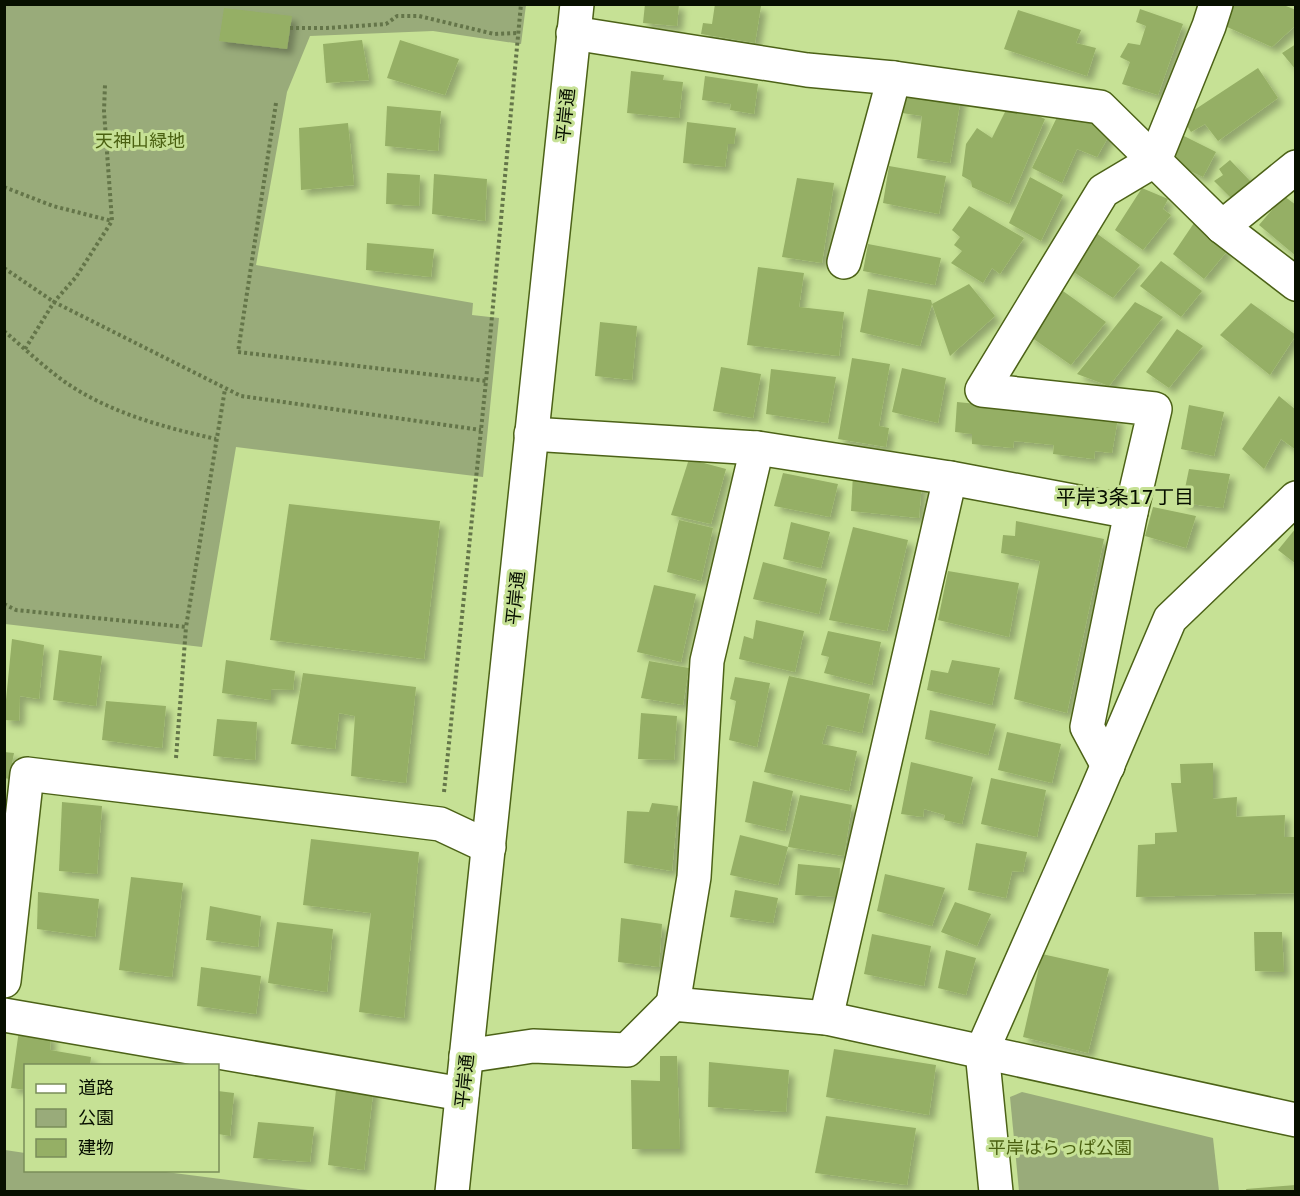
<svg xmlns="http://www.w3.org/2000/svg" width="1300" height="1196" font-family="'DejaVu Sans','Noto Sans JP',sans-serif">
  <defs>
    <filter id="shadow"><feDropShadow dx="5.5" dy="5.5" stdDeviation="3" flood-color="#0004"/></filter>
  </defs>
  <rect width="100%" height="100%" fill="#c6e195"/>
  <!-- green -->
  <g fill="#99ab7a">
    <polygon points="5,5 526,5 521,44 433,31 310,36 287,92 256,265 473,303 472,315 499,318 483,477 236,447 202,647 5,624"/>
    <polygon points="1022,1092 1213,1138 1219,1191 1019,1191 1010,1097"/>
    <polygon points="5,1150 25,1153 26,1170 158,1171 316,1191 5,1191"/>
  </g>
  <!-- building -->
  <g fill="#95af65" filter="url(#shadow)">
    <polygon points="645,4 679,4 677,26 643,23"/>
    <polygon points="715,4 761,6 755,43 701,34 703,23 712,24"/>
    <polygon points="1234,4 1281,4 1296,10 1296,25 1272,47 1225,26"/>
    <polygon points="224,8 292,16 287,49 219,41"/>
    <polygon points="1140,9 1183,24 1158,95 1122,84 1130,62 1120,57 1128,43 1140,45 1146,26 1136,22"/>
    <polygon points="1018,10 1081,30 1076,43 1096,48 1087,76 1004,49"/>
    <polygon points="362,40 369,80 326,83 323,44"/>
    <polygon points="400,40 459,59 445,95 387,78"/>
    <polygon points="1296,44 1296,70 1282,53"/>
    <polygon points="1258,68 1278,98 1218,141 1205,124 1191,132 1182,118"/>
    <polygon points="631,71 664,75 663,80 683,82 679,118 627,113"/>
    <polygon points="705,76 758,84 754,114 730,110 731,104 702,100"/>
    <polygon points="908,84 962,92 950,163 917,158 922,116 902,113"/>
    <polygon points="1010,102 1045,119 1009,204 972,187 971,181 962,176 966,144 977,128 992,138"/>
    <polygon points="387,106 441,111 438,151 385,146"/>
    <polygon points="1062,107 1111,132 1097,157 1077,149 1062,183 1032,168"/>
    <polygon points="687,122 736,128 734,144 728,144 725,167 683,163"/>
    <polygon points="348,123 354,185 301,190 299,128"/>
    <polygon points="1182,135 1216,152 1203,177 1169,161"/>
    <polygon points="1230,160 1253,184 1234,201 1214,181 1223,175 1219,169"/>
    <polygon points="889,166 946,176 939,214 883,203"/>
    <polygon points="387,173 420,175 419,206 386,204"/>
    <polygon points="434,174 487,179 485,221 432,214"/>
    <polygon points="1030,177 1063,195 1041,241 1009,223"/>
    <polygon points="797,178 834,183 822,263 782,257"/>
    <polygon points="1142,188 1168,199 1163,209 1171,215 1143,250 1115,230"/>
    <polygon points="1284,196 1296,205 1296,256 1259,225"/>
    <polygon points="969,206 1024,238 1000,274 992,268 983,283 951,263 962,251 954,245 960,237 952,230"/>
    <polygon points="1194,223 1228,250 1204,279 1173,254"/>
    <polygon points="1092,230 1140,265 1113,298 1063,265"/>
    <polygon points="367,243 434,249 431,277 366,270"/>
    <polygon points="868,244 941,258 935,285 863,271"/>
    <polygon points="1161,261 1202,291 1181,317 1140,286"/>
    <polygon points="758,267 804,273 799,307 844,312 839,356 747,345"/>
    <polygon points="969,284 995,316 950,356 932,304"/>
    <polygon points="868,289 931,300 932,304 920,346 860,332"/>
    <polygon points="1063,291 1106,322 1071,365 1028,335"/>
    <polygon points="1135,302 1163,317 1109,386 1077,374"/>
    <polygon points="1251,303 1296,335 1270,375 1220,335"/>
    <polygon points="600,322 637,326 632,380 595,376"/>
    <polygon points="1177,329 1203,346 1169,388 1146,372"/>
    <polygon points="852,358 890,364 879,426 889,428 886,447 838,439"/>
    <polygon points="721,367 761,374 753,418 713,411"/>
    <polygon points="902,368 946,378 938,423 892,412"/>
    <polygon points="771,369 836,377 828,423 766,414"/>
    <polygon points="1279,396 1296,410 1296,450 1281,439 1264,469 1242,449"/>
    <polygon points="957,402 1118,418 1112,453 1095,451 1094,459 1053,454 1054,445 1014,441 1013,448 972,444 972,434 955,432"/>
    <polygon points="1189,405 1224,412 1214,456 1181,449"/>
    <polygon points="689,459 726,469 711,524 671,515"/>
    <polygon points="1189,469 1230,474 1223,508 1182,503"/>
    <polygon points="783,473 838,484 830,517 774,506"/>
    <polygon points="853,474 922,482 919,518 851,511"/>
    <polygon points="289,504 440,521 424,659 270,640"/>
    <polygon points="1153,507 1196,516 1186,548 1145,536"/>
    <polygon points="679,520 713,528 701,581 667,572"/>
    <polygon points="1016,521 1104,539 1067,713 1014,699 1040,561 1001,553 1003,535 1015,536"/>
    <polygon points="791,522 830,532 821,568 783,559"/>
    <polygon points="853,527 908,540 887,631 829,620"/>
    <polygon points="1296,528 1296,564 1278,550"/>
    <polygon points="763,562 827,579 819,614 753,599"/>
    <polygon points="948,571 1019,583 1009,637 938,620"/>
    <polygon points="654,585 696,594 681,662 637,652"/>
    <polygon points="756,620 804,631 795,672 739,659 744,636 753,639"/>
    <polygon points="828,631 881,642 872,685 824,673 829,657 821,655"/>
    <polygon points="12,639 44,645 39,699 20,696 19,721 4,720"/>
    <polygon points="59,650 102,656 96,706 53,700"/>
    <polygon points="226,660 295,671 293,690 271,689 271,700 222,693"/>
    <polygon points="952,660 1000,668 992,705 927,690 931,670 948,673"/>
    <polygon points="649,661 689,668 683,705 641,698"/>
    <polygon points="303,673 416,687 406,783 351,776 355,716 339,713 335,749 291,744"/>
    <polygon points="789,676 870,694 862,733 827,725 822,744 857,751 849,791 764,772"/>
    <polygon points="735,677 770,683 757,747 729,740 736,701 730,699"/>
    <polygon points="106,701 166,706 162,748 102,740"/>
    <polygon points="930,710 996,724 988,755 925,739"/>
    <polygon points="641,713 677,716 674,760 638,759"/>
    <polygon points="217,719 257,722 255,760 213,756"/>
    <polygon points="1007,732 1061,744 1052,783 998,770"/>
    <polygon points="4,752 14,753 9,779 4,778"/>
    <polygon points="911,762 973,777 962,824 944,820 945,815 924,809 923,817 901,814"/>
    <polygon points="1213,763 1213,799 1237,797 1236,817 1285,815 1284,837 1296,837 1296,893 1136,897 1138,845 1155,844 1155,833 1177,832 1171,783 1181,783 1180,764"/>
    <polygon points="991,778 1046,790 1037,837 981,824"/>
    <polygon points="753,781 793,791 785,831 745,822"/>
    <polygon points="800,795 852,805 844,856 788,847"/>
    <polygon points="62,802 102,806 97,874 59,871"/>
    <polygon points="652,803 678,806 672,871 624,863 627,811 649,812"/>
    <polygon points="740,835 788,847 778,885 730,875"/>
    <polygon points="311,839 419,852 404,1018 359,1012 371,913 303,905"/>
    <polygon points="976,843 1027,852 1023,872 1012,871 1006,898 968,890"/>
    <polygon points="798,864 840,868 838,897 795,895"/>
    <polygon points="885,874 945,888 932,926 877,911"/>
    <polygon points="131,877 183,883 172,977 119,970"/>
    <polygon points="735,890 778,898 773,923 730,917"/>
    <polygon points="38,892 99,899 95,937 37,929"/>
    <polygon points="955,902 991,914 977,946 941,932"/>
    <polygon points="210,906 261,916 258,947 206,940"/>
    <polygon points="621,918 662,924 659,967 618,962"/>
    <polygon points="277,922 333,929 327,992 268,983"/>
    <polygon points="1254,932 1282,932 1284,972 1255,971"/>
    <polygon points="872,934 931,946 924,986 864,974"/>
    <polygon points="946,950 976,958 966,995 938,988"/>
    <polygon points="1042,954 1109,969 1088,1053 1023,1037"/>
    <polygon points="201,967 261,976 256,1014 197,1006"/>
    <polygon points="19,1030 51,1035 50,1050 91,1057 90,1066 26,1066 26,1090 11,1088"/>
    <polygon points="834,1049 936,1065 929,1115 826,1097"/>
    <polygon points="660,1056 677,1056 680,1149 632,1149 631,1080 660,1081"/>
    <polygon points="709,1062 789,1070 786,1112 708,1107"/>
    <polygon points="337,1080 374,1085 364,1170 328,1165"/>
    <polygon points="218,1091 234,1093 230,1136 218,1134"/>
    <polygon points="826,1116 916,1128 907,1185 815,1173"/>
    <polygon points="258,1122 314,1127 310,1162 253,1158"/>
    <polygon points="1296,1185 1296,1192 1247,1192 1246,1189"/>
  </g>
  <g fill="none" stroke-linecap="round" stroke-linejoin="round">
    <defs>
      <g id="minor">
        <polyline points="573,33 807,70 894,78 1100,107 1222,227 1296,284"/>
        <polyline points="1222,227 1296,167"/>
        <polyline points="844,262 894,78"/>
        <polyline points="531,434 757,448 950,478 1131,512 1087,727 1108,766"/>
        <polyline points="1131,512 1155,409 982,390 1103,191 1155,160 1209,26 1216,4"/>
        <polyline points="4,981 27,774 440,824 489,847"/>
        <polyline points="673,1004 694,877 707,661 757,448"/>
        <polyline points="4,1015 462,1094"/>
        <polyline points="826,1018 950,478"/>
        <polyline points="466,1056 533,1046 627,1050 673,1004 826,1018 1296,1120"/>
        <polyline points="996,1192 982,1051 1095,795 1170,619 1296,498"/>
      </g>
      <polyline id="tertiary" points="452,1192 577,4"/>
    </defs>
    <!-- minor casing -->
    <use href="#minor" stroke="#4c6217" stroke-width="36"/>
    <!-- tertiary casing -->
    <use href="#tertiary" stroke="#4c6217" stroke-width="36"/>
    <!-- path -->
    <g stroke="#647549" stroke-width="4" stroke-dasharray="3 3" stroke-linecap="butt">
      <polyline points="290,28 327,28 386,24 397,16 419,16 494,34 517,33"/>
      <polyline points="276,103 238,352 486,381"/>
      <polyline points="4,187 53,206 112,221"/>
      <polyline points="4,268 54,302 241,396 481,430"/>
      <path d="M 4,331 C 24,348 44,367 65,382 C 110,413 163,427 216,439"/>
      <polyline points="25,349 54,302 76,277 112,221 104,111 105,85"/>
      <polyline points="4,604 16,610 186,627 225,389"/>
      <polyline points="176,758 186,627"/>
      <polyline points="444,792 486,381 521,4"/>
    </g>
    <!-- minor -->
    <use href="#minor" stroke="#fff" stroke-width="33"/>
    <!-- tertiary -->
    <use href="#tertiary" stroke="#fff" stroke-width="33"/>
  </g>
  <g text-anchor="middle" dominant-baseline="central" stroke-width="6" stroke-linejoin="round" paint-order="stroke">
    <!-- street labels -->
    <g font-size="18" fill="#070f00" stroke="#c6e195">
      <text transform="translate(565 115) rotate(-84)">平岸通</text>
      <text transform="translate(515 598) rotate(-84)">平岸通</text>
      <text transform="translate(464 1081) rotate(-84)">平岸通</text>
    </g>
    <!-- park labels -->
    <g font-size="18" fill="#4b6111" stroke="#c6e195">
      <text x="140" y="140">天神山緑地</text>
      <text x="1060" y="1147">平岸はらっぱ公園</text>
    </g>
    <!-- neighbourhood labels -->
    <g font-size="20" fill="#070f00" stroke="#c6e195">
      <text x="1125" y="497">平岸3条17丁目</text>
    </g>
  </g>
  <!-- border -->
  <rect width="1300" height="1196" fill="none" stroke="#070f00" stroke-width="12"/>
  <!-- legend -->
  <rect x="24" y="1064" width="195" height="108" fill="#c6e195" stroke="#7a8d59" stroke-width="1.5"/>
  <rect x="36" y="1084" width="30" height="9" fill="#ffffff" stroke="#7a8d59" stroke-width="1.5"/>
  <text x="78" y="1094" font-size="18" fill="#070f00">道路</text>
  <rect x="36" y="1109" width="30" height="18" fill="#99ab7a" stroke="#7a8d59" stroke-width="1.5"/>
  <text x="78" y="1124" font-size="18" fill="#070f00">公園</text>
  <rect x="36" y="1139" width="30" height="18" fill="#95af65" stroke="#7a8d59" stroke-width="1.5"/>
  <text x="78" y="1154" font-size="18" fill="#070f00">建物</text>
</svg>
